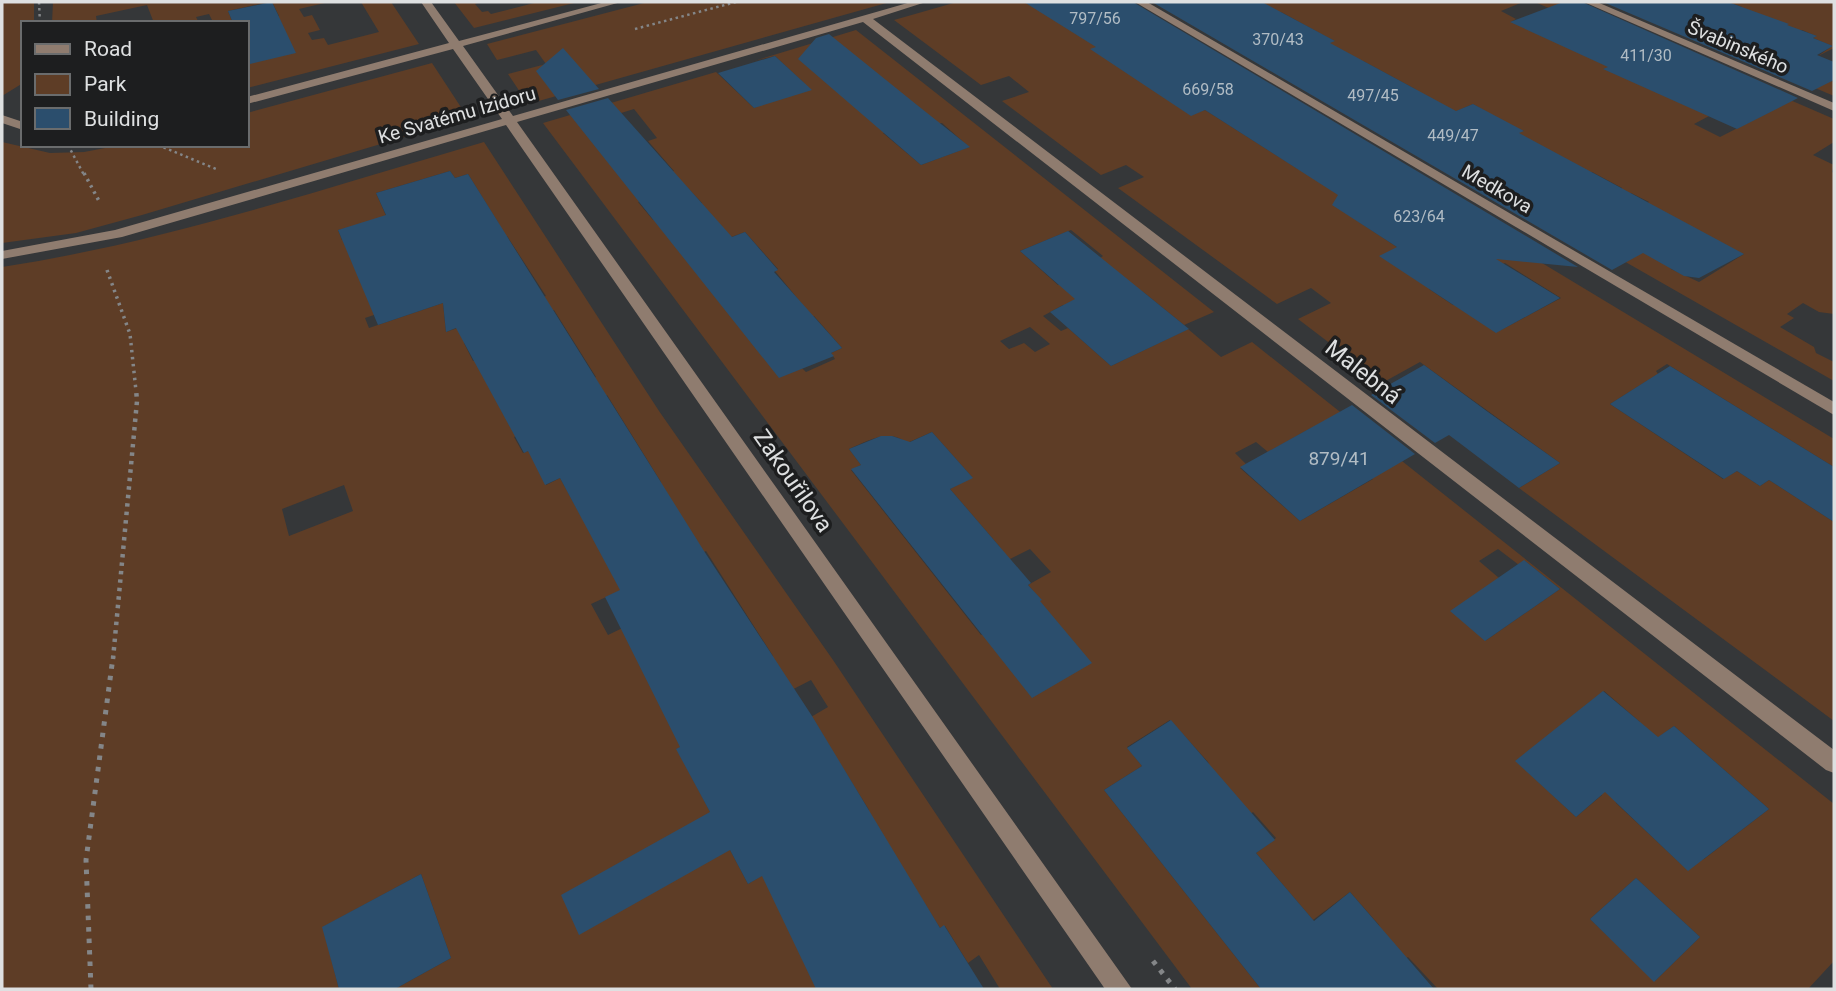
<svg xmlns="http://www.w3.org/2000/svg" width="1836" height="991" font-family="Roboto,sans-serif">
  <rect width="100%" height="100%" fill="#353739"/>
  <!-- green -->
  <g fill="#5e3d26" fill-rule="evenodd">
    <polygon points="2,2 34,2 34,23 23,23 23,83 2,96"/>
    <polygon points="53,2 268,2 228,11 233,23 202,23 212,20 209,14 196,17 199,23 154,23 147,5 96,16 97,23 52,23"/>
    <polygon points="272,2 329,2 299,9 304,17 312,15 320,30 308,33 312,40 324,38 328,45 379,32 361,2 391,2 419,44 247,88 247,42 250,47 279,30 247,39 247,24 279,16"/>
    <polygon points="454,2 481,2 475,4 482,12 488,11 491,14 538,2 578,2 474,28"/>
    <polygon points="648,2 890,2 528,104 508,74 546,64 536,50 497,60 487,44"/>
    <path d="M 957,2 L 1031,2 L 1053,16 L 1121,27 L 1079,2 L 1109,2 L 1834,439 L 1834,467 L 1667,364 L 1656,371 L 1658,374 L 1610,404 L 1723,479 L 1737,471 L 1760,486 L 1769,480 L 1834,522 L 1834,721 L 1519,488 L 1560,463 L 1420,362 L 1382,383 L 1298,319 L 1331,303 L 1311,288 L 1277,304 L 1118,188 L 1144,177 L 1126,165 L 1101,175 L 1002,101 L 1029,92 L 1009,76 L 981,85 L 894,20 ZM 1174,79 L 1310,164 L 1298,169 L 1205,110 L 1196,113 ZM 1359,222 L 1501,265 L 1505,263 L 1561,298 L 1501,330 L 1459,303 L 1453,305 L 1429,289 L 1447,280 Z"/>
    <path d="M 1170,2 L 1523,2 L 1501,11 L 1516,19 L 1511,22 L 1578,21 L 1535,2 L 1565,2 L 1834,119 L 1834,142 L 1813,155 L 1834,165 L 1832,172 L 1834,173 L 1834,314 L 1819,312 L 1803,303 L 1787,314 L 1794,318 L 1780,327 L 1814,347 L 1816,353 L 1834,362 L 1834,381 ZM 1281,12 L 1334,41 L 1242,25 ZM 1363,61 L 1415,89 L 1416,90 L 1339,70 ZM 1473,104 L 1519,131 L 1524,130 L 1485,148 L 1420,127 ZM 1775,109 L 1720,137 L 1694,124 L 1711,115 ZM 1592,172 L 1622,188 L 1620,198 L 1631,193 L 1649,202 L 1639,208 L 1578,178 ZM 1744,254 L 1699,282 L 1671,269 L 1670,266 Z"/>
    <polygon points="1612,2 1690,2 1727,16 1742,7 1728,2 1834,2 1834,48 1818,56 1832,46 1813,38 1816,36 1802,30 1786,38 1819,76 1834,82 1834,96"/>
    <path d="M 856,30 L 1214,312 L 1184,325 L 1142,291 L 1080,319 L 1063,305 L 1043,316 L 1061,331 L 1068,328 L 1111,366 L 1188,329 L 1221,357 L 1252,342 L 1834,804 L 1834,961 L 1808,989 L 1438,989 L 1408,957 L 1387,973 L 1379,925 L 1350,892 L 1313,920 L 1256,853 L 1276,838 L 1253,812 L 1233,826 L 1208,762 L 1170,720 L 1127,747 L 1142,766 L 1104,790 L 1261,989 L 1192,989 L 543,123 L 716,72 L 754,108 L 804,83 L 775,56 L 754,61 ZM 634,109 L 657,138 L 648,141 L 674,171 L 658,177 L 579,126 ZM 942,123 L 969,147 L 921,165 L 883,133 ZM 685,185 L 702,203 L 653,220 L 638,202 ZM 1071,230 L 1103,256 L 1071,279 L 1058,285 L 1020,251 ZM 745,232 L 778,269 L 775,271 L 802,304 L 799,322 L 814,316 L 842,348 L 831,353 L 835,359 L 806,372 L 682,255 ZM 1030,327 L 1050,344 L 1035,352 L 1024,343 L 1009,349 L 1000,341 ZM 1311,428 L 1373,479 L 1300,521 L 1240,468 L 1246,464 L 1235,453 L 1256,442 L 1268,452 ZM 932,432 L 972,477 L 950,489 L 999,546 L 1008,560 L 1030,549 L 1051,572 L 1028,585 L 1041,600 L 981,635 L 851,470 L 861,465 L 849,449 C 868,441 888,428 907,443 ZM 1498,549 L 1519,565 L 1525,561 L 1560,589 L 1485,641 L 1499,578 L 1479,561 ZM 1604,691 L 1640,722 L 1580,775 L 1602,795 L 1576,817 L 1516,761 ZM 1674,726 L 1769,809 L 1704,859 L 1681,864 L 1616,803 L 1610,772 ZM 1636,878 L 1700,937 L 1655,981 L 1590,919 Z"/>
    <polygon points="432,63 468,118 142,215 76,233 2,243 2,142 50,153 84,152 121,145 247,145 247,113"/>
    <path d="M 484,142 L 659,411 L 833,660 L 1053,989 L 1000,989 L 979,955 L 968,963 L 945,926 L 940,928 L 893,853 L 821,954 L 840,989 L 395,989 L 451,958 L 421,874 L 323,927 L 339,989 L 2,989 L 2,267 C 166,242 325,188 484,142 ZM 450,171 L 455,178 L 468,174 L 499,224 L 342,240 L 338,230 L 387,218 L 376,193 ZM 507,236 L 546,296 L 446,332 L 443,303 L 369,328 L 365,318 L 469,283 L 437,258 ZM 554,310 L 596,377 L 503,414 L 492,354 L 473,361 L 464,343 ZM 607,395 L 661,482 L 581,516 L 560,478 L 546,485 L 543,445 L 523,453 L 514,437 L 534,429 L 532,424 ZM 344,485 L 353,511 L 289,536 L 282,509 ZM 706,551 L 773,656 L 637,621 L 608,635 L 591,604 ZM 811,680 L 828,707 L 811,717 L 869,810 L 748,884 L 677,749 Z"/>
  </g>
  <!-- building -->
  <g fill="#2b4e6d">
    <polygon points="272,2 296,53 250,64 247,57 247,23 233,23 228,11"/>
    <polygon points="1024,2 1133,2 1578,267 1496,259 1560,298 1496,333 1379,256 1397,247 1332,205 1338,195 1205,110 1191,116 1090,49 1096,47"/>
    <polygon points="1152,2 1262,2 1335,41 1330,43 1456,111 1473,104 1524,131 1519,133 1744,254 1699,278 1684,276 1643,253 1612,270"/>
    <polygon points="1563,2 1582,2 1798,98 1737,129 1603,69 1608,67 1510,22"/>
    <polygon points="1603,2 1728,2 1789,24 1787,25 1817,36 1813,38 1833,46 1817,55 1834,62 1834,80 1812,91"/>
    <polygon points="829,34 917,105 970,147 921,165 798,59 816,38"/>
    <polygon points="563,48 599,89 558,100 536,71"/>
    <polygon points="775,56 812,90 754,108 718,73"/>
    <polygon points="608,98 732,237 745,232 778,270 774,272 842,348 831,353 834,356 779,378 566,110"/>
    <polygon points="450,171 455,178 468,174 704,551 812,716 940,928 944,925 984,989 816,989 762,876 748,884 730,850 579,935 561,895 710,812 676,749 680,747 605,597 620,590 560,478 545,485 528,451 524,453 456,328 446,332 443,303 378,325 338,230 386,215 376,193"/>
    <polygon points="1068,231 1189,329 1111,366 1050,312 1075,299 1020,251"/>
    <polygon points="1424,365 1488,412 1560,463 1519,488 1449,435 1435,443 1371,395"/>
    <polygon points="1670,366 1834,467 1834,522 1769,480 1760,486 1737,471 1724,479 1610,404"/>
    <polygon points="1352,405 1415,454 1300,521 1240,467"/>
    <polygon points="932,432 973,478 950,489 1031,583 1028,585 1042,600 1040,601 1092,663 1032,698 851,469 861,465 849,449 881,436 892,436 910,442"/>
    <polygon points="1524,560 1560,589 1485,641 1450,611"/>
    <polygon points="1603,691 1658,737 1674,726 1769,809 1688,871 1605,792 1576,817 1515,761"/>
    <polygon points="1171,720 1275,840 1256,853 1314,921 1350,892 1434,989 1261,989 1104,790 1142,766 1127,748"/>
    <polygon points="421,874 451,958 395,989 339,989 322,927"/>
    <polygon points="1636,878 1700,937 1654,982 1590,919"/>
  </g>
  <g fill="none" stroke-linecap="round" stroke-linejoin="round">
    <!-- path-far3 -->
    <g stroke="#848688" stroke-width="2.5" stroke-dasharray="2.5 3.5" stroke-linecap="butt">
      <polyline points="39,2 40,23"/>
      <polyline points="635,29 736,2"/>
      <polyline points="68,145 84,175"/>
      <polyline points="158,145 216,169"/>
    </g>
    <!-- path-far2 -->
    <g stroke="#848688" stroke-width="3.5" stroke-dasharray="2.5 4.5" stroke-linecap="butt">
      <polyline points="84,173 99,201"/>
      <polyline points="107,270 130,334 136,391"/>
    </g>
    <!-- path-far1 -->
    <polyline stroke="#848688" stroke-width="4.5" stroke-dasharray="3.5 5" stroke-linecap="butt" points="113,659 137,401 136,389"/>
    <!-- path -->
    <g stroke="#848688" stroke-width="5" stroke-dasharray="4.5 7" stroke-linecap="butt">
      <polyline points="1153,961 1175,989"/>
      <polyline points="91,989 86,860 113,657"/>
    </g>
    <!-- minor -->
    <g fill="#8f7c6f" fill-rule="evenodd">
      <polygon points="421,2 431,2 459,41 605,2 621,2 463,46 513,116 911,2 926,2 873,19 1834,750 1834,773 1826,770 863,22 517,122 1132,989 1105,989 506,125 122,237 2,259 2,251 115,230 502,119 453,49 247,104 247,97 449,43"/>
      <polygon points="1135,2 1147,2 1834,402 1834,415"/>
      <polygon points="1584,2 1597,2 1834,103 1834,111"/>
      <polygon points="2,115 23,122 23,130 2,123"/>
    </g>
  </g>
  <g text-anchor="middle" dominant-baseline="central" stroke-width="7" stroke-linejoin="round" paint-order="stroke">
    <!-- far-number labels -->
    <g font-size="16" fill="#b1bcc4">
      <text x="1095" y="18">797/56</text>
      <text x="1278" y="39">370/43</text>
      <text x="1646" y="55">411/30</text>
      <text x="1208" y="89">669/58</text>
      <text x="1373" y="95">497/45</text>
      <text x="1453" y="135">449/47</text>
      <text x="1419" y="216">623/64</text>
    </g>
    <!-- far-street labels -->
    <g font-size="19" fill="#dee0e1" stroke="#1d1e1f">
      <text transform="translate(1738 47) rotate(23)">Švabinského</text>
      <text transform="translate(457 115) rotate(-16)">Ke Svatému Izidoru</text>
      <text transform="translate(1497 189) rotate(30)">Medkova</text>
    </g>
    <!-- number labels -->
    <g font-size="19" fill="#b1bcc4">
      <text x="1339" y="458">879/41</text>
    </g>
    <!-- street labels -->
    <g font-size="23" fill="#dee0e1" stroke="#1d1e1f">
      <text transform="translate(1363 372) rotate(38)">Malebná</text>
      <text transform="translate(793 481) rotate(55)">Zakouřilova</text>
    </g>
  </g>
  <!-- border -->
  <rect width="1836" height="991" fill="none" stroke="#dee0e1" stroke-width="7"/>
  <!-- legend -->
  <rect x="21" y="21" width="228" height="126" fill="#1d1e1f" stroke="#6a6c6d" stroke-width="2"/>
  <rect x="35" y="44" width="35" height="10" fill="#8f7c6f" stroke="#6a6c6d" stroke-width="2"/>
  <text x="84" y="56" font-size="21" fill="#dee0e1">Road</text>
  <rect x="35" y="74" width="35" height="21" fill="#5e3d26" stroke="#6a6c6d" stroke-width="2"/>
  <text x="84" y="91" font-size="21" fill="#dee0e1">Park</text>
  <rect x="35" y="108" width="35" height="21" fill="#2b4e6d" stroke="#6a6c6d" stroke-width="2"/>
  <text x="84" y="126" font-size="21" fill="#dee0e1">Building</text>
</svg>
